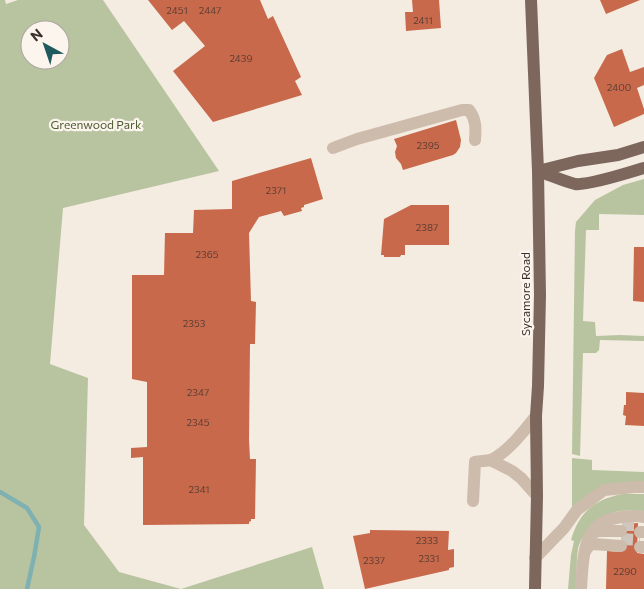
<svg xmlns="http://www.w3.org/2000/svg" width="644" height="589" font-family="Commissioner,sans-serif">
  <rect width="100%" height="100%" fill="#f4ebe1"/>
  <!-- green -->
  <g fill="#b8c4a0" fill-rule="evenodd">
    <path d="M 0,0 L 5,0 L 6,4 L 18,0 L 103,0 L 219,171 L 63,208 L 50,364 L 88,378 L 84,525 L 119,572 L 181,589 L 312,547 L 324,589 L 0,589 ZM 30,30 L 60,30 L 60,60 L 30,60 Z"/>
    <polygon points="644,179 644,215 599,214 599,230 586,230 583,321 595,322 596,336 620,335 644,336 644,341 600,340 599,350 596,353 583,353 580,456 572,454 575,231 576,222 595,200 623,185"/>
    <polygon points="572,458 592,460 592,470 644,472 644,483 625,483 572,509"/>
    <path d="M 623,494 L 644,494 L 644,511 C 621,510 611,509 593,526 C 586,533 580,539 578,549 C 576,562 577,576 576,589 L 568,589 L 571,555 L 574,541 L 571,540 C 579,512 595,499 623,494 Z"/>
  </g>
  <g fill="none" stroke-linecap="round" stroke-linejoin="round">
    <!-- stream -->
    <polyline stroke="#7fb0b2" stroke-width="4.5" points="0,492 27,508 39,527 34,557 27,589"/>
  </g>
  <!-- building -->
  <g fill="#c8694b">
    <polygon points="148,0 260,0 268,19 273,16 301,77 295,81 302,95 213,122 173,71 205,46 184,21 172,30"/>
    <polygon points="412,0 439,0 441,28 406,31 405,12 413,12"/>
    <polygon points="600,0 640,0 606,14"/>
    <polygon points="622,49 630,72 644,67 644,85 637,88 644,109 644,114 614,127 594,78 607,55"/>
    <polygon points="456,120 461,140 460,147 456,153 453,155 403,170 401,164 396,158 395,152 397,146 394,139"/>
    <polygon points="311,158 323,199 304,205 304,207 301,208 302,211 284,216 281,211 259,217 249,233 251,301 256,302 255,344 250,344 249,440 250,459 256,459 255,519 251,519 251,521 249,522 249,524 143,525 143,457 131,458 131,448 147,447 147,382 132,379 132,275 164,275 165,233 193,233 194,210 232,209 232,181"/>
    <polygon points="411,205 449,205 449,245 405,245 405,255 401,255 400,257 384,257 384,255 381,255 384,219"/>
    <polygon points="634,247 644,247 644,302 633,301"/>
    <polygon points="626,392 644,393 644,426 625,425 626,416 623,415 624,405 626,405"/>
    <polygon points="638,523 637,553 644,554 644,589 606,589 607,551 622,552 622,524"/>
    <polygon points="370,530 449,531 448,550 454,549 454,567 449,568 449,570 365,589 353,536 370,533"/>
  </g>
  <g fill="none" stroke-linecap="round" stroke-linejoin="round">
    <!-- minor-tunnel -->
    <g stroke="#cfc6bd" stroke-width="12" stroke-dasharray="12 6" stroke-linecap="butt">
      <polyline points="622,525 640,525"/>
      <polyline points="621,539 640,540"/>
    </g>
    <!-- minor -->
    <g stroke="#cdbbac" stroke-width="12">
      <path d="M 333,148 L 357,139 L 462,110 L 469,110 C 476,119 476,128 475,140"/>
      <polyline points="490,460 512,471 521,478 537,496"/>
      <path d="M 473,501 L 475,462 C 480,461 486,461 491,460 C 508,452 525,430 536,416"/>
      <polyline points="640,532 644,532"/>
      <polyline points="591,534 598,531 621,531"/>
      <polyline points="640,547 644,547"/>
      <polyline points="585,551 589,546 593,544 621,546"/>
      <polyline points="535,558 564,528 577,510 604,490 635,487 644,487"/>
      <path d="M 581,589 C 583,561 581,524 616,518 C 626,516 634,515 644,517"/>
    </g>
    <!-- major -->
    <g stroke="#7d675c" stroke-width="12">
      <polyline points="531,0 538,171 540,295 538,386 536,416 537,496 535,589"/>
      <path d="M 538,171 C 550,175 563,181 575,184 C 587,186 631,172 644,168"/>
      <polyline points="538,171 578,161 618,155 644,147"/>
    </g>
  </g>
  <g text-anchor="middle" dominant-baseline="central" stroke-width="4.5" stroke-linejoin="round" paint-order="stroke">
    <!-- number labels -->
    <g font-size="10" fill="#5e3e33">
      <text x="177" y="10">2451</text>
      <text x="210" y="10">2447</text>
      <text x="423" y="20">2411</text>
      <text x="241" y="58">2439</text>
      <text x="619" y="87">2400</text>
      <text x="428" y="145">2395</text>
      <text x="276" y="190">2371</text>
      <text x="427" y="227">2387</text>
      <text x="207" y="254">2365</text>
      <text x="194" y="323">2353</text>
      <text x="198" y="392">2347</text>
      <text x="198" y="422">2345</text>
      <text x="199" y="489">2341</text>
      <text x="427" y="540">2333</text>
      <text x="429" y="558">2331</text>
      <text x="374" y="560">2337</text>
      <text x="625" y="571">2290</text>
    </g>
    <!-- park labels -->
    <g font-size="12" fill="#4a5a2e" stroke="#fbf5ee">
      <text x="96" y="124">Greenwood Park</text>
    </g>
    <!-- street labels -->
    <g font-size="12" fill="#3b302b" stroke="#fbf5ee">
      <text transform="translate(525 294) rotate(-90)">Sycamore Road</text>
    </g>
  </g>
  <!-- north arrow -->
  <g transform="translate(45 45) rotate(320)"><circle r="24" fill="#fbf5ee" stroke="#aea6a0"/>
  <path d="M0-4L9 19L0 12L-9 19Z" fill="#1f5a5e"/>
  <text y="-8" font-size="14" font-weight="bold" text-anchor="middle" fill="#3b302b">N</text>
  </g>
</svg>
